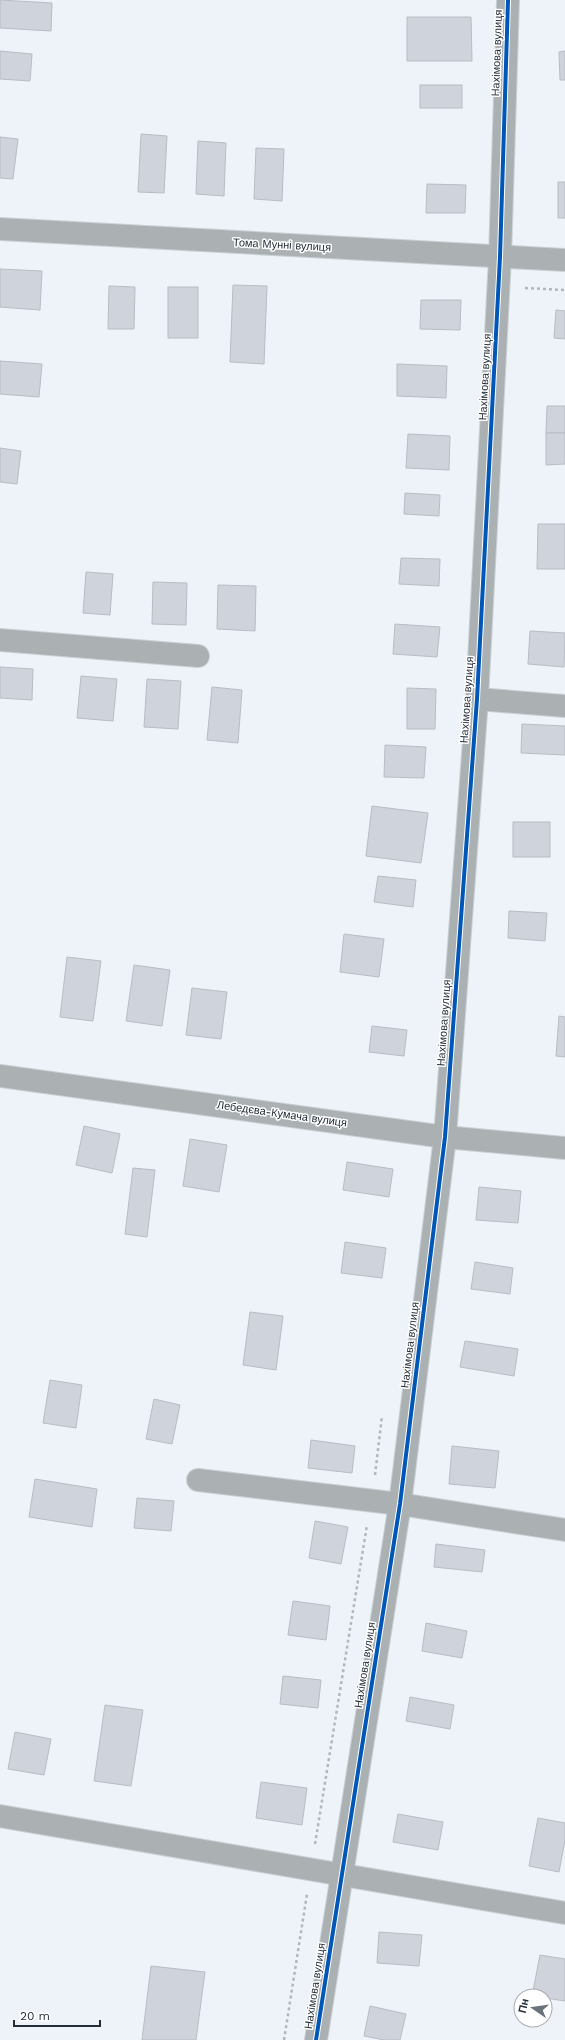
<svg xmlns="http://www.w3.org/2000/svg" width="565" height="2040" font-family="'Work Sans',sans-serif">
  <rect width="100%" height="100%" fill="#edf3f8"/>
  <!-- building -->
  <g fill="#cfd4dc" stroke="#b8bcc4">
    <polygon points="0,0 52,3 51,31 0,28"/>
    <polygon points="407,17 471,17 472,61 407,61"/>
    <polygon points="0,51 32,54 30,81 0,79"/>
    <polygon points="565,51 565,80 560,80 559,52"/>
    <rect x="420" y="85" width="42" height="23"/>
    <polygon points="141,134 167,136 164,193 138,192"/>
    <polygon points="0,137 18,139 13,179 0,178"/>
    <polygon points="198,141 226,143 224,196 196,194"/>
    <polygon points="256,148 284,149 282,201 254,199"/>
    <rect x="558" y="182" width="7" height="36"/>
    <polygon points="427,184 466,185 465,213 426,213"/>
    <polygon points="0,269 42,271 40,310 0,307"/>
    <polygon points="233,285 267,286 264,364 230,362"/>
    <polygon points="109,286 135,287 134,329 108,329"/>
    <rect x="168" y="287" width="30" height="51"/>
    <polygon points="421,300 461,300 460,330 420,329"/>
    <polygon points="556,310 565,311 565,339 554,338"/>
    <polygon points="0,361 42,364 39,397 0,394"/>
    <polygon points="397,364 447,366 446,398 397,396"/>
    <polygon points="547,406 565,406 565,433 546,433"/>
    <polygon points="546,433 565,433 565,464 546,465"/>
    <polygon points="408,434 450,436 449,470 406,468"/>
    <polygon points="0,448 21,451 17,484 0,482"/>
    <polygon points="405,493 440,495 439,516 404,514"/>
    <polygon points="538,524 565,524 565,569 537,569"/>
    <polygon points="401,558 440,559 439,586 399,584"/>
    <polygon points="86,572 113,574 110,615 83,613"/>
    <polygon points="153,582 187,583 186,625 152,624"/>
    <polygon points="218,585 256,586 255,631 217,629"/>
    <polygon points="395,624 440,627 437,657 393,654"/>
    <polygon points="530,631 565,633 564,667 528,664"/>
    <polygon points="0,667 33,669 32,700 0,698"/>
    <polygon points="81,676 117,679 113,721 77,718"/>
    <polygon points="147,679 181,681 178,729 144,727"/>
    <polygon points="212,687 242,690 238,743 207,740"/>
    <polygon points="407,688 436,689 435,729 407,729"/>
    <polygon points="522,724 565,726 565,755 521,753"/>
    <polygon points="385,745 426,747 424,778 384,777"/>
    <polygon points="372,806 428,813 421,863 366,856"/>
    <rect x="513" y="822" width="37" height="35"/>
    <polygon points="378,876 416,880 413,907 374,902"/>
    <polygon points="509,911 547,913 545,941 508,938"/>
    <polygon points="344,934 384,939 379,977 340,972"/>
    <polygon points="67,957 101,961 93,1021 60,1017"/>
    <polygon points="134,965 170,970 162,1026 126,1021"/>
    <polygon points="192,988 227,992 221,1039 186,1035"/>
    <polygon points="559,1016 565,1017 565,1057 556,1056"/>
    <polygon points="372,1026 407,1030 404,1056 369,1052"/>
    <polygon points="84,1126 120,1134 112,1173 76,1165"/>
    <polygon points="190,1139 227,1145 219,1192 183,1186"/>
    <polygon points="347,1162 393,1169 389,1197 343,1190"/>
    <polygon points="133,1168 155,1170 147,1237 125,1234"/>
    <polygon points="479,1187 521,1191 518,1223 476,1220"/>
    <polygon points="345,1242 386,1248 382,1278 341,1273"/>
    <polygon points="475,1262 513,1268 510,1294 471,1289"/>
    <polygon points="250,1312 283,1316 276,1370 243,1365"/>
    <polygon points="465,1341 518,1349 514,1376 460,1367"/>
    <polygon points="50,1380 82,1385 76,1428 43,1423"/>
    <polygon points="154,1399 180,1405 172,1444 146,1439"/>
    <polygon points="311,1440 355,1446 352,1473 308,1468"/>
    <polygon points="452,1446 499,1451 495,1488 449,1484"/>
    <polygon points="35,1479 97,1489 92,1527 29,1517"/>
    <polygon points="137,1498 174,1501 171,1531 134,1528"/>
    <polygon points="315,1521 348,1527 341,1564 309,1558"/>
    <polygon points="436,1544 485,1550 482,1572 434,1567"/>
    <polygon points="293,1601 330,1606 326,1640 288,1635"/>
    <polygon points="426,1623 467,1631 462,1658 422,1651"/>
    <polygon points="283,1676 321,1680 318,1708 280,1704"/>
    <polygon points="410,1697 454,1705 450,1729 406,1721"/>
    <polygon points="105,1705 143,1710 131,1786 94,1781"/>
    <polygon points="15,1732 51,1739 44,1775 8,1769"/>
    <polygon points="261,1782 307,1788 302,1825 256,1818"/>
    <polygon points="398,1814 443,1822 438,1850 393,1842"/>
    <polygon points="538,1818 565,1823 565,1840 559,1872 529,1866"/>
    <polygon points="379,1932 422,1935 419,1966 377,1963"/>
    <polygon points="540,1955 565,1959 565,2001 545,1998 545,1996 532,1996"/>
    <polygon points="151,1966 205,1972 196,2040 142,2040"/>
    <polygon points="370,2006 406,2014 400,2040 384,2040 364,2036"/>
  </g>
  <g fill="none" stroke-linecap="round" stroke-linejoin="round">
    <defs>
      <g id="minor">
        <polyline points="0,229 565,260"/>
        <polyline points="0,640 198,656"/>
        <polyline points="477,699 565,706"/>
        <polyline points="0,1076 445,1137 565,1148"/>
        <polyline points="198,1480 400,1504 565,1530"/>
        <polyline points="0,1816 565,1913"/>
        <polyline points="316,2040 400,1504 445,1137 477,699 500,257 508,0"/>
      </g>
    </defs>
    <!-- minor casing -->
    <use href="#minor" stroke="#cad0d5" stroke-width="24"/>
    <!-- path -->
    <g stroke="#b2b7ba" stroke-width="2.5" stroke-dasharray="3 3" stroke-linecap="butt">
      <polyline points="525,288 565,290"/>
      <polyline points="375,1475 382,1416"/>
      <polyline points="315,1844 367,1525"/>
      <polyline points="284,2040 307,1894"/>
    </g>
    <!-- minor -->
    <use href="#minor" stroke="#abb1b3" stroke-width="22"/>
    <defs>
      <polyline id="cycleway" points="316,2040 400,1504 445,1137 477,699 500,257 508,0"/>
    </defs>
    <!-- cycleway casing -->
    <use href="#cycleway" stroke="#fff" stroke-width="6"/>
    <!-- cycleway -->
    <use href="#cycleway" stroke="#0057b8" stroke-width="4"/>
  </g>
  <g text-anchor="middle" dominant-baseline="central" stroke-width="3" stroke-linejoin="round" paint-order="stroke">
    <!-- street labels -->
    <g font-size="11" fill="#242e38" stroke="#fff">
      <text transform="translate(497 53) rotate(-88)">Нахімова вулиця</text>
      <text transform="translate(282 245) rotate(3)">Тома Мунні вулиця</text>
      <text transform="translate(485 377) rotate(-87)">Нахімова вулиця</text>
      <text transform="translate(467 700) rotate(-86)">Нахімова вулиця</text>
      <text transform="translate(444 1023) rotate(-86)">Нахімова вулиця</text>
      <text transform="translate(282 1114) rotate(8)">Лебедєва-Кумача вулиця</text>
      <text transform="translate(410 1345) rotate(-83)">Нахімова вулиця</text>
      <text transform="translate(365 1665) rotate(-81)">Нахімова вулиця</text>
      <text transform="translate(315 1986) rotate(-81)">Нахімова вулиця</text>
    </g>
  </g>
  <!-- north arrow -->
  <g transform="translate(533 2008) rotate(283)"><circle r="19" fill="#ffffff" stroke="#a7abaf"/>
  <path d="M0-3L7 15L0 10L-7 15Z" fill="#6a737b"/>
  <text y="-6" font-size="11" font-weight="bold" text-anchor="middle" fill="#242e38">Пн</text>
  </g>
  <!-- scale -->
  <path d="M14 2020v6h86v-6" fill="none" stroke="#242e38" stroke-width="2"/>
  <text x="20" y="2020" font-size="12" fill="#242e38" stroke="#ffffff" stroke-width="3" paint-order="stroke">20 m</text>
</svg>
